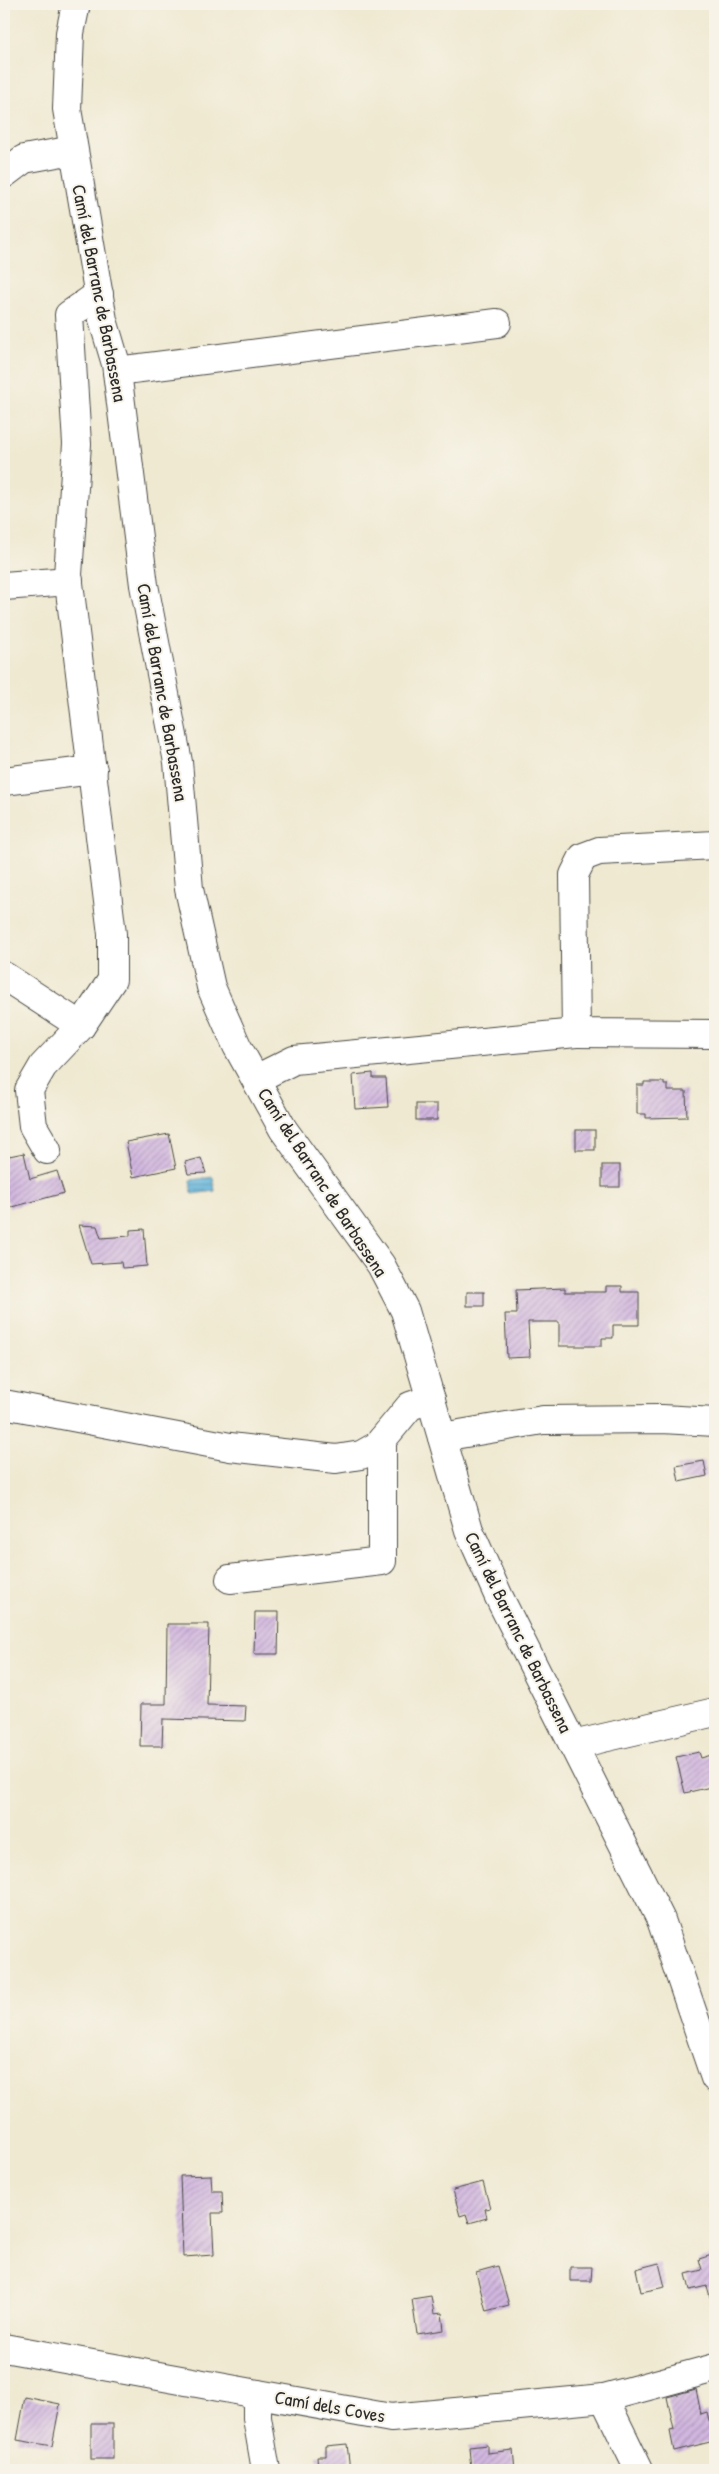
<svg xmlns="http://www.w3.org/2000/svg" width="719" height="2474" font-family="'Patrick Hand',sans-serif">
  <defs>
    <pattern id="water-rules" width="6" height="5" patternUnits="userSpaceOnUse" patternTransform="scale(1.25)"><rect width="6" height="5" fill="#5eb3db"/><path d="M0 2.5h6" fill="none" stroke="#4e92b2"/></pattern>
    <pattern id="building-hatch" width="6" height="6" patternUnits="userSpaceOnUse" patternTransform="scale(1.25)"><rect width="6" height="6" fill="#d2b7e0"/><path d="M-1 1l2-2M0 6l6-6M5 7l2-2" fill="none" stroke="#ab95b6"/></pattern>
  </defs>
  <rect width="100%" height="100%" fill="#f7f3e8"/>
  <filter id="ink" filterUnits="userSpaceOnUse"><feTurbulence type="fractalNoise" baseFrequency=".02" numOctaves="2"/><feDisplacementMap in="SourceGraphic" scale="10" xChannelSelector="R" yChannelSelector="G"/><feConvolveMatrix kernelMatrix="1 2 1 2 8 2 1 2 1" color-interpolation-filters="sRGB"/></filter>
  <filter id="wash" filterUnits="userSpaceOnUse"><feTurbulence type="fractalNoise" baseFrequency=".0096" numOctaves="4" result="noise"/><feDisplacementMap in="SourceGraphic" scale="20" xChannelSelector="R" yChannelSelector="G"/><feGaussianBlur stdDeviation="1.12" result="paint"/><feColorMatrix in="noise" values="0 0 0 0 0 0 0 0 0 0 0 0 0 0 0 0 0 1.4 0 .05"/><feComposite in="paint" operator="in"/></filter>
  <g filter="url(#wash)">
    <rect width="100%" height="100%" fill="#efe9d1"/>
    <!-- water -->
    <polygon fill="url(#water-rules)" stroke="#446f83" points="213,1177 215,1191 192,1194 190,1180"/>
    <g id="blocks">
      <!-- building -->
      <g fill="url(#building-hatch)">
        <polygon points="373,1073 373,1078 386,1078 388,1107 355,1109 353,1075"/>
        <polygon points="644,1082 664,1082 664,1085 668,1085 668,1091 686,1091 687,1117 646,1118 646,1114 637,1114 637,1085 644,1085"/>
        <rect x="416" y="1104" width="21" height="16"/>
        <rect x="576" y="1130" width="19" height="20"/>
        <polygon points="169,1134 176,1168 133,1177 126,1142"/>
        <polygon points="24,1153 30,1179 57,1171 64,1193 9,1208 7,1199 4,1200 4,1157"/>
        <polygon points="201,1158 206,1173 188,1174 185,1162"/>
        <rect x="602" y="1165" width="18" height="22"/>
        <polygon points="79,1225 97,1226 101,1238 130,1236 130,1230 144,1229 147,1266 122,1268 121,1262 91,1264"/>
        <polygon points="606,1286 622,1286 622,1292 639,1292 639,1325 613,1325 613,1338 602,1338 602,1346 559,1346 559,1322 528,1322 530,1357 507,1358 505,1314 517,1314 516,1290 565,1288 565,1292 606,1292"/>
        <rect x="467" y="1292" width="17" height="14"/>
        <polygon points="704,1461 707,1476 679,1482 676,1466"/>
        <polygon points="255,1612 279,1612 278,1654 254,1654"/>
        <polygon points="167,1624 209,1624 207,1705 246,1706 245,1721 163,1719 162,1746 140,1746 141,1704 166,1704"/>
        <polygon points="699,1752 701,1758 715,1754 715,1786 685,1793 676,1757"/>
        <polygon points="211,2175 212,2191 222,2191 223,2213 212,2213 214,2255 183,2257 180,2176"/>
        <polygon points="483,2182 490,2208 485,2209 487,2218 469,2223 466,2214 460,2216 453,2190"/>
        <polygon points="715,2254 715,2300 711,2300 707,2286 690,2290 686,2274 702,2270 699,2259"/>
        <polygon points="659,2263 665,2287 641,2292 636,2269"/>
        <polygon points="498,2266 509,2305 486,2311 476,2272"/>
        <polygon points="570,2267 592,2267 591,2281 570,2281"/>
        <polygon points="431,2296 434,2314 442,2313 444,2330 417,2334 412,2299"/>
        <polygon points="696,2389 701,2414 707,2412 714,2441 674,2451 670,2431 674,2430 667,2397"/>
        <polygon points="25,2397 60,2404 52,2446 17,2440"/>
        <rect x="91" y="2424" width="22" height="35"/>
        <polygon points="347,2444 350,2470 318,2470 317,2456 326,2456 326,2446"/>
        <polygon points="487,2445 487,2453 513,2450 515,2470 471,2470 469,2447"/>
      </g>
    </g>
  </g>
  <g filter="url(#ink)">
    <use href="#blocks" fill-opacity="0" stroke="#484844" stroke-width="1"/>
    <g fill="none" stroke-linecap="round" stroke-linejoin="round">
      <defs>
        <g id="minor">
          <polyline points="76,4 70,33 67,109 103,320 116,364 144,585 178,762 189,889 211,987 237,1046 283,1129 381,1265 405,1311 469,1530 499,1597 661,1920 715,2078"/>
          <polyline points="4,174 24,159 73,150"/>
          <polyline points="117,371 497,323"/>
          <polyline points="4,586 69,581"/>
          <polyline points="4,781 93,770"/>
          <polyline points="715,845 599,851 583,857 574,875 576,1033 715,1034"/>
          <polyline points="4,976 81,1026"/>
          <polyline points="256,1079 294,1060 576,1033"/>
          <polyline points="47,1150 33,1126 29,1090 43,1066 81,1026 112,980 112,934 68,575 77,444 69,315 99,294"/>
          <polyline points="4,1404 230,1447 336,1459 361,1455 377,1446 410,1406 431,1399"/>
          <polyline points="442,1437 543,1420 662,1419 715,1422"/>
          <polyline points="230,1579 382,1561 382,1440"/>
          <polyline points="573,1745 715,1712"/>
          <polyline points="4,2348 391,2418 604,2398 715,2368"/>
          <polyline points="257,2394 257,2418 266,2470"/>
          <polyline points="604,2398 639,2470"/>
        </g>
      </defs>
      <!-- minor casing -->
      <use href="#minor" stroke="#484844" stroke-width="30"/>
      <!-- minor -->
      <use href="#minor" stroke="#fff" stroke-width="28"/>
    </g>
  </g>
  <g text-anchor="middle" dominant-baseline="central" stroke-width="4" stroke-linejoin="round" paint-order="stroke">
    <!-- street labels -->
    <g font-size="19" fill="#2b2b2b" stroke="#f7f3e8">
      <text transform="translate(100 293) rotate(79)">Camí del Barranc de Barbassena</text>
      <text transform="translate(163 692) rotate(80)">Camí del Barranc de Barbassena</text>
      <text transform="translate(323 1182) rotate(57)">Camí del Barranc de Barbassena</text>
      <text transform="translate(519 1632) rotate(64)">Camí del Barranc de Barbassena</text>
      <text transform="translate(330 2406) rotate(10)">Camí dels Coves</text>
    </g>
  </g>
  <!-- margin -->
  <rect width="719" height="2474" fill="none" stroke="#f7f3e8" stroke-width="20"/>
</svg>
